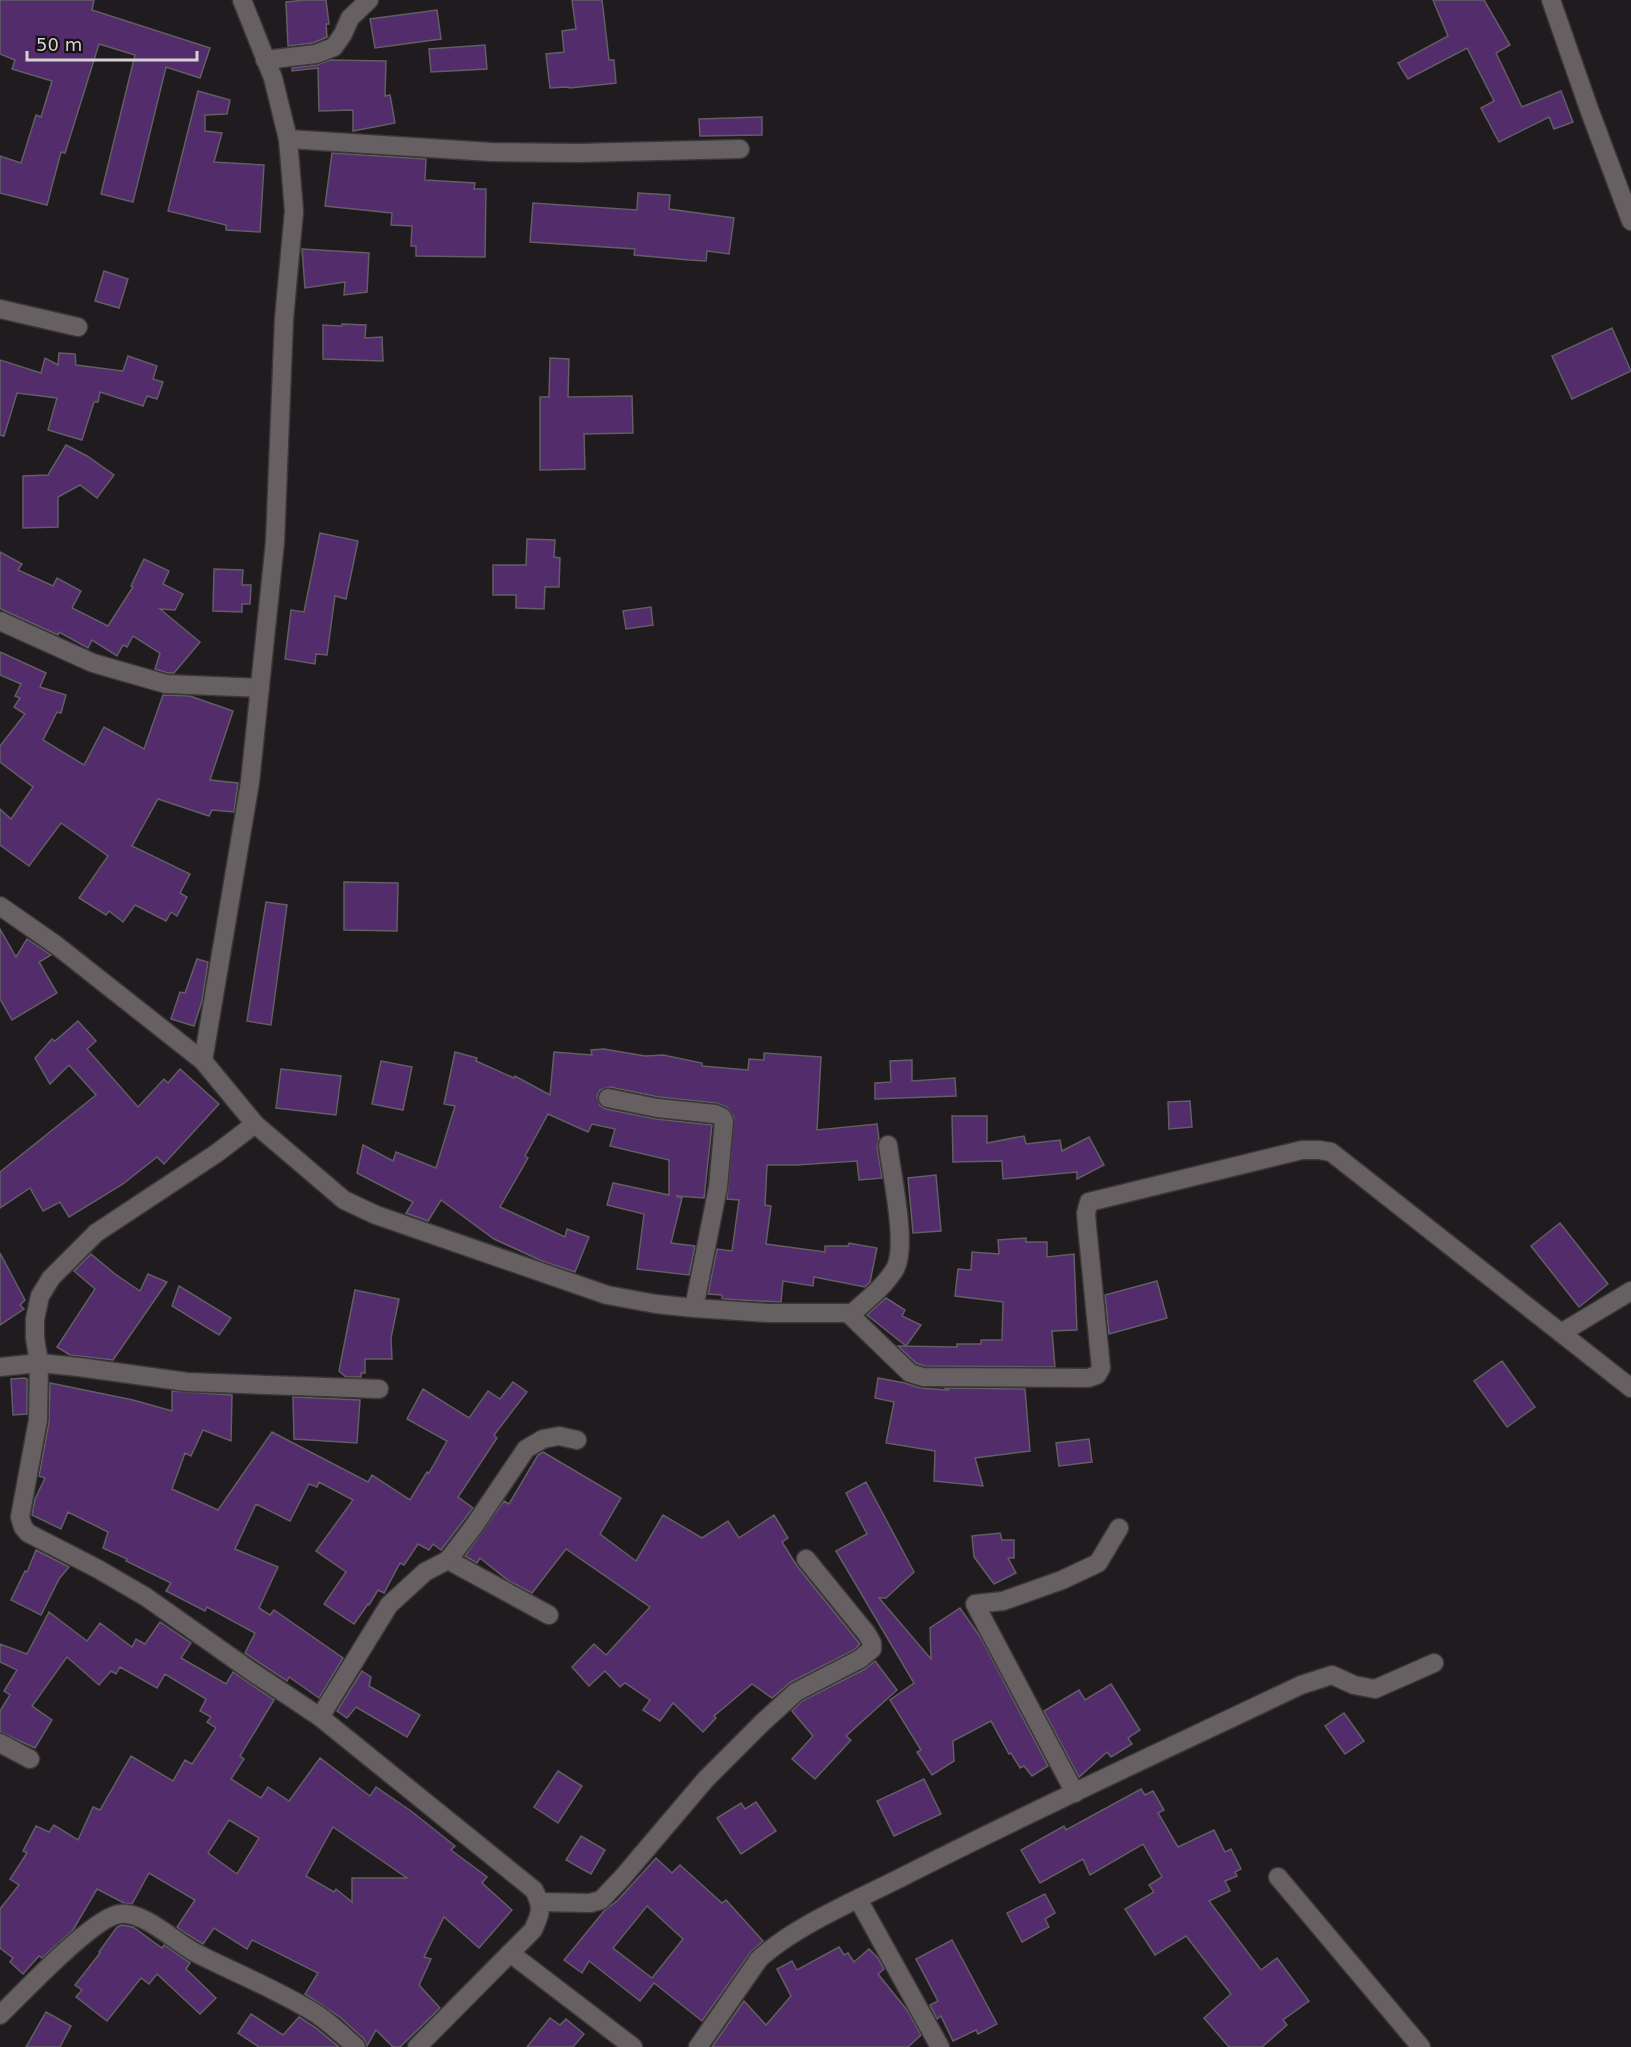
<svg xmlns="http://www.w3.org/2000/svg" width="1631" height="2047" font-family="'DejaVu Sans',sans-serif">
  <rect width="100%" height="100%" fill="#1f1b1e"/>
  <!-- building -->
  <g fill="#532c6b" stroke="#615e64" stroke-width="1.5" fill-rule="evenodd">
    <polygon points="0,0 94,0 92,10 210,48 200,78 166,67 133,202 101,194 135,55 99,44 65,153 61,152 47,205 0,193 0,156 21,163 36,115 41,117 52,81 12,69 15,60 0,54"/>
    <polygon points="305,0 326,0 329,24 326,24 327,37 313,43 288,46 286,2"/>
    <polygon points="572,0 602,0 609,60 614,60 616,83 570,88 567,87 550,88 546,54 564,52 562,31 576,29"/>
    <polygon points="1433,0 1484,0 1510,45 1496,53 1522,107 1561,91 1573,122 1554,129 1549,117 1499,142 1481,108 1494,101 1467,48 1408,79 1398,63 1448,36"/>
    <polygon points="437,10 441,39 375,48 370,19"/>
    <polygon points="485,45 487,69 431,72 429,49"/>
    <polygon points="330,60 386,61 385,96 390,95 395,123 353,131 353,110 319,111 318,68 292,71 292,68 317,65"/>
    <polygon points="198,91 230,100 227,114 205,115 205,131 222,133 214,162 264,165 260,232 226,230 226,225 168,211"/>
    <polygon points="762,117 762,135 700,136 699,119"/>
    <polygon points="332,153 426,159 425,180 475,183 474,189 486,189 485,257 416,256 416,246 411,246 412,226 391,225 392,213 325,206"/>
    <polygon points="638,193 670,195 669,209 734,218 729,254 707,251 706,261 689,260 634,255 635,249 530,242 533,203 637,210"/>
    <polygon points="302,249 369,253 367,292 344,295 345,282 305,288"/>
    <polygon points="104,271 128,279 119,308 95,301"/>
    <polygon points="342,324 366,325 365,338 382,337 383,361 323,359 323,325 342,326"/>
    <polygon points="1612,328 1631,371 1572,399 1552,356"/>
    <polygon points="59,353 75,354 76,365 123,371 128,356 157,366 153,379 163,382 157,399 147,396 143,406 100,392 98,402 94,402 82,440 48,430 57,398 17,393 4,436 0,435 0,360 41,373 45,358 58,365"/>
    <polygon points="550,358 569,359 568,397 632,396 633,433 584,434 585,469 540,470 540,397 549,397"/>
    <polygon points="66,445 87,456 114,475 97,498 80,485 58,497 58,527 23,528 23,476 48,475"/>
    <polygon points="320,533 358,541 346,599 335,596 327,655 316,654 315,664 285,659 291,610 304,612"/>
    <polygon points="527,539 555,540 554,557 560,558 559,587 545,587 544,609 516,608 516,595 493,595 493,565 526,565"/>
    <polygon points="0,552 22,564 18,570 53,586 57,578 81,591 72,608 108,626 133,587 131,586 144,559 169,571 163,584 183,594 175,610 160,609 200,642 174,673 168,673 155,669 160,653 133,636 127,647 123,645 117,656 92,640 88,648 59,632 58,635 3,610 0,608"/>
    <polygon points="214,569 243,570 242,585 251,585 250,604 242,604 242,612 213,611"/>
    <polygon points="651,607 653,625 626,629 623,611"/>
    <polygon points="0,652 46,673 40,687 66,695 61,713 57,712 43,740 84,765 104,727 144,749 163,695 190,696 233,711 210,780 238,783 234,812 212,810 209,816 158,799 132,846 190,874 180,893 187,897 177,916 171,912 166,921 135,905 123,922 109,911 106,915 79,898 108,856 61,823 29,866 0,845 0,809 11,819 33,787 0,762 0,746 25,714 14,707 20,698 15,696 21,684 0,675"/>
    <polygon points="344,882 398,883 397,931 344,930"/>
    <polygon points="266,902 287,905 271,1025 247,1021"/>
    <polygon points="0,929 16,957 27,939 51,955 39,962 57,993 12,1020 0,999"/>
    <polygon points="197,959 208,962 202,1001 194,1026 171,1019 180,992 185,993"/>
    <polygon points="78,1021 96,1041 87,1049 138,1107 164,1079 168,1083 180,1069 219,1104 164,1164 157,1157 123,1184 69,1217 60,1202 43,1211 30,1188 0,1208 0,1172 96,1095 69,1065 50,1084 35,1058 52,1039 55,1041"/>
    <polygon points="604,1049 645,1056 663,1055 702,1063 702,1066 748,1070 749,1059 764,1060 764,1053 821,1057 817,1130 877,1124 879,1139 877,1147 882,1178 859,1180 857,1161 796,1165 767,1165 765,1205 771,1206 766,1244 825,1252 825,1246 848,1246 849,1243 877,1248 870,1282 865,1287 814,1277 813,1286 783,1281 781,1302 722,1299 722,1295 708,1294 717,1249 732,1251 739,1200 727,1199 734,1117 727,1107 716,1103 659,1097 610,1087 600,1090 597,1096 600,1106 606,1109 656,1119 712,1125 704,1198 676,1196 682,1198 671,1243 695,1246 689,1275 637,1269 644,1214 607,1205 613,1183 669,1195 669,1160 610,1146 615,1129 592,1124 588,1132 548,1114 525,1156 528,1158 500,1207 565,1237 567,1229 589,1237 575,1272 542,1261 494,1239 441,1200 428,1221 406,1213 413,1202 357,1173 363,1145 393,1161 396,1152 436,1168 455,1106 444,1104 455,1052 477,1058 476,1061 514,1078 515,1076 550,1095 554,1052 592,1055 591,1050"/>
    <polygon points="912,1060 912,1081 955,1078 956,1096 875,1099 875,1083 891,1082 890,1061"/>
    <polygon points="381,1061 412,1067 403,1110 372,1104"/>
    <polygon points="281,1069 341,1076 336,1115 276,1108"/>
    <polygon points="1190,1101 1192,1127 1169,1129 1168,1102"/>
    <polygon points="952,1116 987,1116 987,1143 1024,1136 1026,1144 1060,1140 1062,1151 1089,1137 1104,1165 1077,1179 1077,1172 1003,1179 1002,1161 953,1162"/>
    <polygon points="936,1175 941,1231 913,1233 908,1178"/>
    <polygon points="1560,1223 1608,1284 1579,1307 1531,1246"/>
    <polygon points="1026,1238 1026,1242 1047,1242 1047,1257 1074,1254 1077,1330 1052,1331 1055,1367 925,1366 916,1363 898,1346 957,1347 957,1344 981,1344 981,1340 1002,1340 1003,1302 955,1296 958,1269 971,1270 972,1252 999,1254 998,1240"/>
    <polygon points="0,1253 25,1300 20,1305 24,1309 0,1325"/>
    <polygon points="91,1254 115,1274 140,1291 148,1274 167,1282 113,1360 70,1355 57,1347 95,1289 74,1271"/>
    <polygon points="1157,1281 1167,1318 1109,1334 1105,1295"/>
    <polygon points="179,1286 231,1318 219,1335 172,1306"/>
    <polygon points="355,1290 399,1299 391,1338 392,1359 365,1359 365,1373 361,1373 361,1377 346,1377 339,1371"/>
    <polygon points="886,1298 905,1310 902,1316 921,1325 906,1346 867,1315"/>
    <polygon points="1502,1361 1535,1407 1507,1427 1474,1381"/>
    <polygon points="25,1378 27,1379 27,1414 13,1415 11,1379"/>
    <polygon points="878,1378 905,1383 920,1388 948,1390 945,1388 1025,1389 1030,1451 975,1458 983,1486 934,1481 935,1451 886,1443 894,1402 875,1398"/>
    <polygon points="513,1382 527,1392 494,1435 497,1438 458,1497 473,1508 441,1550 433,1544 429,1550 418,1544 404,1565 400,1563 384,1593 378,1590 369,1605 368,1604 354,1624 324,1604 346,1572 316,1551 353,1500 319,1482 317,1487 309,1484 290,1521 256,1504 235,1549 278,1567 259,1608 270,1615 274,1610 343,1658 319,1698 289,1677 287,1681 245,1653 255,1633 207,1607 205,1611 166,1591 171,1583 126,1561 127,1559 103,1548 108,1532 68,1512 61,1529 32,1515 35,1499 45,1478 39,1476 49,1422 50,1383 133,1400 172,1411 172,1391 232,1395 231,1441 203,1430 191,1456 185,1453 172,1489 218,1510 272,1432 368,1482 372,1475 410,1500 427,1472 429,1473 447,1441 407,1419 423,1389 469,1418 488,1391 500,1399"/>
    <polygon points="293,1397 360,1400 357,1443 294,1439"/>
    <polygon points="1089,1439 1092,1462 1059,1466 1056,1443"/>
    <polygon points="543,1452 621,1498 600,1534 636,1561 663,1515 702,1538 728,1521 739,1538 774,1515 788,1538 782,1542 797,1566 860,1644 854,1650 791,1682 772,1698 752,1684 714,1716 716,1718 703,1732 673,1703 660,1721 643,1710 650,1700 625,1683 620,1687 605,1671 589,1686 572,1667 594,1644 606,1655 650,1607 566,1549 532,1593 509,1581 480,1558 477,1563 465,1556 504,1501 509,1504 538,1455"/>
    <polygon points="866,1482 914,1572 886,1598 879,1598 931,1659 930,1628 960,1608 981,1638 1048,1766 1032,1776 1024,1766 1020,1768 1011,1753 1009,1754 991,1721 953,1741 954,1761 932,1775 917,1752 921,1750 890,1700 914,1683 836,1551 867,1534 846,1493"/>
    <polygon points="1000,1533 1002,1540 1014,1540 1014,1558 1008,1558 1016,1573 994,1584 974,1557 972,1536"/>
    <polygon points="36,1550 69,1567 59,1579 41,1615 11,1600 25,1571 27,1572"/>
    <path d="M 49,1612 L 87,1641 L 100,1623 L 132,1647 L 136,1639 L 145,1644 L 160,1622 L 191,1643 L 181,1658 L 226,1684 L 233,1672 L 274,1700 L 240,1756 L 244,1759 L 231,1779 L 261,1798 L 268,1787 L 289,1801 L 320,1758 L 370,1796 L 376,1787 L 411,1811 L 455,1846 L 451,1850 L 487,1877 L 482,1883 L 512,1910 L 479,1948 L 444,1917 L 424,1957 L 431,1959 L 419,1985 L 440,2008 L 400,2047 L 393,2047 L 376,2030 L 367,2046 L 364,2039 L 340,2017 L 305,1994 L 318,1973 L 252,1940 L 247,1949 L 214,1928 L 203,1944 L 185,1933 L 177,1927 L 195,1900 L 149,1873 L 132,1904 L 124,1903 L 97,1889 L 73,1930 L 42,1958 L 39,1956 L 23,1974 L 10,1962 L 13,1958 L 0,1948 L 0,1909 L 19,1885 L 10,1879 L 27,1853 L 23,1851 L 36,1826 L 49,1832 L 54,1825 L 78,1840 L 93,1807 L 100,1810 L 131,1756 L 173,1781 L 185,1760 L 192,1764 L 216,1728 L 207,1722 L 211,1717 L 200,1711 L 206,1699 L 165,1674 L 157,1688 L 120,1667 L 116,1674 L 111,1671 L 99,1685 L 67,1657 L 32,1706 L 52,1720 L 35,1748 L 0,1732 L 0,1711 L 10,1695 L 4,1691 L 17,1670 L 0,1662 L 0,1644 L 27,1654 ZM 229,1820 L 259,1838 L 237,1874 L 208,1853 ZM 333,1827 L 407,1878 L 352,1878 L 352,1902 L 336,1889 L 334,1892 L 306,1876 Z"/>
    <polygon points="875,1661 897,1690 846,1736 851,1740 815,1779 792,1759 813,1736 792,1711 802,1701 865,1669"/>
    <polygon points="362,1671 371,1677 369,1686 420,1715 407,1737 356,1707 347,1718 337,1711"/>
    <polygon points="1111,1684 1140,1730 1128,1738 1132,1744 1111,1757 1107,1752 1079,1777 1044,1711 1079,1690 1085,1700"/>
    <polygon points="1344,1713 1364,1741 1345,1754 1325,1726"/>
    <polygon points="558,1771 582,1786 558,1823 534,1807"/>
    <polygon points="924,1779 941,1814 894,1836 877,1801"/>
    <polygon points="1141,1789 1145,1795 1153,1791 1164,1810 1158,1813 1178,1847 1214,1830 1225,1852 1231,1849 1241,1869 1235,1872 1237,1876 1225,1881 1230,1891 1209,1901 1261,1970 1277,1958 1309,2001 1283,2020 1287,2025 1262,2047 1229,2047 1204,2018 1231,1994 1186,1936 1155,1955 1125,1909 1154,1892 1149,1885 1162,1877 1143,1844 1090,1875 1083,1859 1040,1883 1021,1850 1064,1826 1066,1830"/>
    <polygon points="756,1802 776,1831 741,1854 717,1818 741,1803 745,1809"/>
    <polygon points="581,1836 605,1850 591,1874 566,1860"/>
    <path d="M 656,1858 L 672,1873 L 680,1865 L 722,1903 L 726,1900 L 763,1941 L 750,1953 L 702,2021 L 654,1983 L 640,2001 L 589,1961 L 582,1973 L 564,1960 L 604,1911 L 618,1900 ZM 647,1906 L 683,1939 L 652,1978 L 613,1948 Z"/>
    <polygon points="1045,1894 1055,1913 1045,1919 1049,1927 1022,1942 1007,1913"/>
    <polygon points="122,1925 133,1927 162,1948 164,1945 190,1963 186,1969 216,1998 200,2014 157,1974 149,1984 141,1978 107,2021 76,1997 82,1990 75,1985 100,1953 99,1952 117,1927"/>
    <polygon points="952,1940 997,2024 978,2034 976,2030 953,2041 941,2016 937,2019 930,2005 938,2001 916,1959"/>
    <polygon points="839,1947 844,1955 848,1953 854,1962 869,1949 878,1958 884,1969 878,1974 907,2010 921,2035 908,2047 712,2047 744,2001 766,2025 791,1996 777,1969 792,1961 797,1970"/>
    <polygon points="46,2012 71,2026 60,2047 26,2047"/>
    <polygon points="251,2014 283,2035 299,2017 316,2028 339,2047 259,2047 238,2033"/>
    <polygon points="550,2018 560,2025 566,2019 584,2034 573,2047 527,2047"/>
  </g>
  <g fill="none" stroke-linecap="round" stroke-linejoin="round">
    <defs>
      <g id="minor">
        <polyline points="1551,0 1589,109 1631,221"/>
        <polyline points="265,60 316,54 334,47 343,34 350,18 369,0"/>
        <polyline points="288,139 491,152 578,153 740,149"/>
        <polyline points="0,309 78,327"/>
        <polyline points="0,621 93,663 166,684 260,688"/>
        <path d="M 0,906 L 56,945 L 203,1061 L 255,1124 L 217,1153 L 96,1233 L 51,1278 L 40,1296 L 35,1319 L 35,1338 L 39,1363 L 38,1420 L 20,1517 L 23,1527 L 28,1533 L 98,1569 L 146,1597 L 248,1669 L 320,1717 L 534,1890 C 543,1907 541,1913 533,1930 L 417,2047"/>
        <polyline points="203,1061 250,782 275,542 284,319 294,211 288,139 273,78 242,0"/>
        <polyline points="608,1098 657,1108 715,1114 722,1117 724,1121 718,1187 694,1308"/>
        <polyline points="255,1124 344,1200 376,1215 607,1295 656,1304 694,1308 769,1313 846,1313 850,1315 910,1373 923,1377 1088,1378 1097,1375 1101,1368 1087,1226 1086,1213 1089,1202 1302,1150 1319,1150 1331,1152 1631,1388"/>
        <path d="M 850,1315 C 866,1301 884,1287 895,1269 C 908,1246 891,1172 888,1145"/>
        <polyline points="1561,1333 1631,1291"/>
        <polyline points="0,1367 39,1363 79,1367 187,1382 379,1389"/>
        <polyline points="448,1560 549,1615"/>
        <polyline points="320,1717 389,1605 425,1572 448,1560 474,1526 526,1449 543,1439 559,1436 577,1440"/>
        <polyline points="0,1743 30,1759"/>
        <polyline points="1075,1793 975,1604 1003,1601 1062,1580 1098,1563 1119,1528"/>
        <polyline points="1278,1877 1421,2047"/>
        <polyline points="858,1899 940,2047"/>
        <polyline points="540,1902 590,1903 601,1900 622,1878 706,1779 763,1722 796,1692 860,1659 872,1649 872,1643 867,1634 806,1559"/>
        <polyline points="510,1953 633,2047"/>
        <path d="M 0,2015 C 22,1994 94,1916 120,1914 C 144,1911 175,1942 196,1953 C 237,1974 279,1990 318,2015 C 331,2024 344,2036 356,2047"/>
        <path d="M 698,2047 L 759,1959 C 797,1924 866,1896 912,1872 C 1040,1807 1171,1747 1301,1685 L 1332,1675 L 1354,1685 L 1375,1689 L 1434,1663"/>
      </g>
    </defs>
    <!-- minor casing -->
    <use href="#minor" stroke="#3a3739" stroke-width="21"/>
    <!-- minor -->
    <use href="#minor" stroke="#666063" stroke-width="18"/>
  </g>
  <!-- scale -->
  <path d="M27 51v9h170v-9" fill="none" stroke="#d5d2d4" stroke-width="3"/>
  <text x="36" y="51" font-size="18" fill="#d5d2d4" stroke="#161114" stroke-width="4.5" paint-order="stroke">50 m</text>
</svg>
